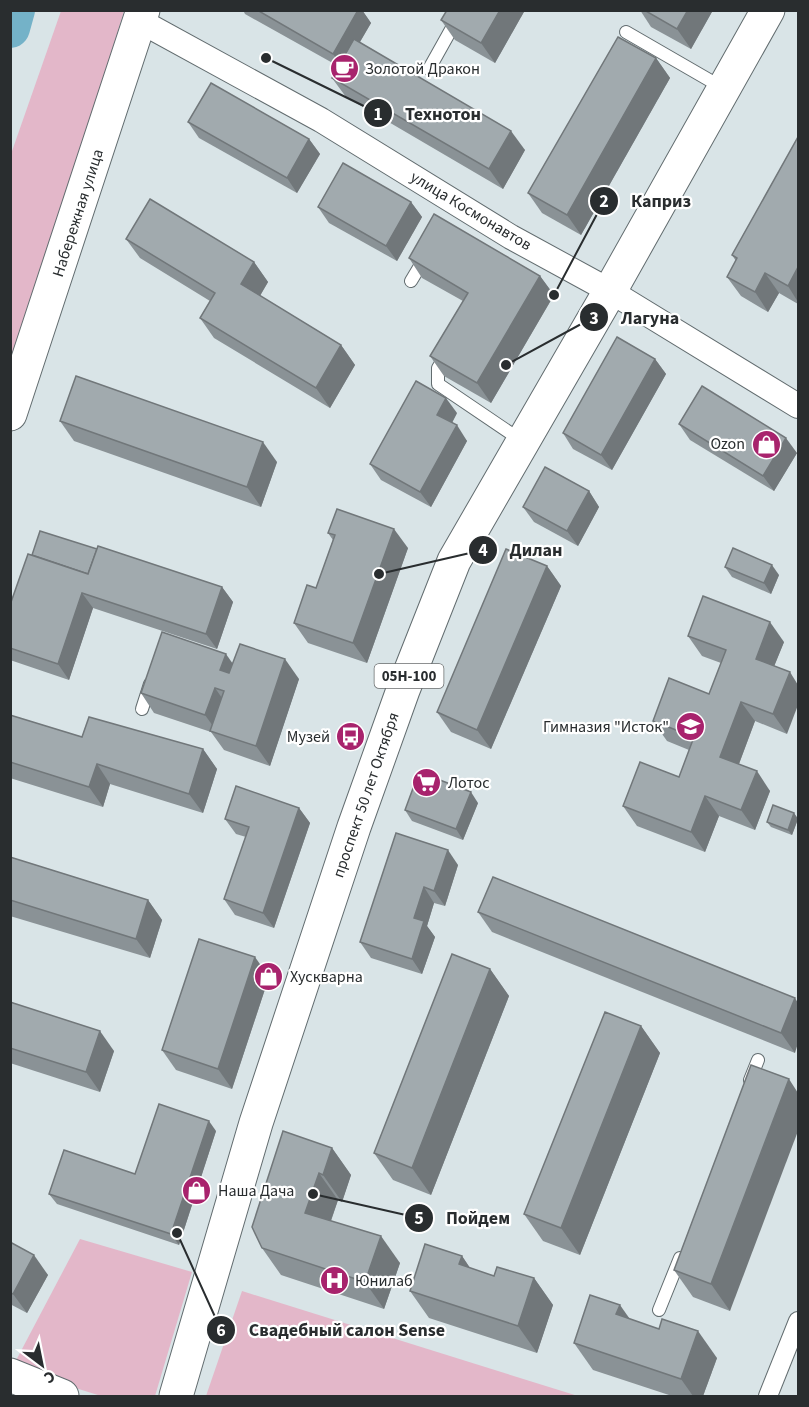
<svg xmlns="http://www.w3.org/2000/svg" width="809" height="1407" font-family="'Source Sans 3',sans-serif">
  <rect width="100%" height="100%" fill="#d9e4e7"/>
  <!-- green -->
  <g fill="#e3b7c9">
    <polygon points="61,11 124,11 66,201 11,363 11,154"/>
    <polygon points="80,1239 192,1272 155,1396 101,1396 12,1368"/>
    <polygon points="242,1291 578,1396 206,1396"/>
  </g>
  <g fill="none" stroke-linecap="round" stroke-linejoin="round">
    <!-- river -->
    <polyline stroke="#74b2c8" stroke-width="40" points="10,28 15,10"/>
    <defs>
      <g id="service">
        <polyline points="626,32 723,88"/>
        <polyline points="429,69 462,10"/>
        <polyline points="411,281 426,256"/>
        <polyline points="447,353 438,368 438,384 522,441"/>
        <polyline points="142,709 150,684"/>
        <polyline points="750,1080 758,1060"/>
        <polyline points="659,1310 680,1258"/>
      </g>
      <polyline id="pedestrian" points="768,1396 798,1321"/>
      <polyline id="minor" points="140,21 321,120 511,237 610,291 798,406"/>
      <g id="secondary">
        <polyline points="10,414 143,10"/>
        <polyline points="10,1375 62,1396"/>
      </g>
      <polyline id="primary" points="176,1396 256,1123 354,827 403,690 454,561 610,291 768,10"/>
    </defs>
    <!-- service casing -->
    <use href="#service" stroke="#626c6f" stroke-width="14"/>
    <!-- pedestrian casing -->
    <use href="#pedestrian" stroke="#626c6f" stroke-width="20"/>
    <!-- minor casing -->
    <use href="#minor" stroke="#626c6f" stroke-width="26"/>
    <!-- secondary casing -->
    <use href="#secondary" stroke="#626c6f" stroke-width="35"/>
    <!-- primary casing -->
    <use href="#primary" stroke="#626c6f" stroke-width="35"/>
    <!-- service -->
    <use href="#service" stroke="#fff" stroke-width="12"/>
    <!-- pedestrian -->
    <use href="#pedestrian" stroke="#fff" stroke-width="18"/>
    <!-- minor -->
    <use href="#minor" stroke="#fff" stroke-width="24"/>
    <!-- secondary -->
    <use href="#secondary" stroke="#fff" stroke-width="33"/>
    <!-- primary -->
    <use href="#primary" stroke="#fff" stroke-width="33"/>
  </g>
  <!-- wall -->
  <g fill="#8a9296">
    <polygon points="243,10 362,10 371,23 360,42 525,150 503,189 346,97 332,78 338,66 245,14"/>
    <polygon points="447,10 525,10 495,63 455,40 441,20"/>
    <polygon points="640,10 713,10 691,49 651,27"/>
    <polygon points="656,58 670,78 581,235 542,213 528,193"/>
    <polygon points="188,122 309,139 320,154 297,193 199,138"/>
    <polygon points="798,137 798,304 779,293 768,312 741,296 727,277 736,261 732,255"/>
    <polygon points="411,202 422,217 397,261 329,223 318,207"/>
    <polygon points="126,239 254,262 268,282 260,296 341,345 355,365 330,408 214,338 200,318 210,301 140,258"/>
    <polygon points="409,258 540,276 554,295 491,403 444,376 430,356 463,301 422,278"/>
    <polygon points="655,359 666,374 612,470 573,449 563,433"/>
    <polygon points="457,413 452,423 467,441 431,507 381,480 370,464"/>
    <polygon points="60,421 277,462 261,507 74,441"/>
    <polygon points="679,424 797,453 774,491 690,440"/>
    <polygon points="589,491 599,507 578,546 534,522 523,507"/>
    <polygon points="328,533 408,548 367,663 308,643 294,623 316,588 333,540"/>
    <polygon points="97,549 222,587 233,602 217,649 93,608 69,680 10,660 10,605 32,555"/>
    <polygon points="547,566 561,586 491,749 451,732 437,712"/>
    <polygon points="725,567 779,575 771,594 732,577"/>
    <polygon points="688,636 784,642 774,666 787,734 755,721 739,764 770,791 755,830 719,816 705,852 637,826 623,806 679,777 689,750 667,741 653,721 709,694 721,663 702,656"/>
    <polygon points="233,663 299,679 270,766 224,750 211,732 154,713 141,693"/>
    <polygon points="10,715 82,737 203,749 217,769 203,813 110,784 103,807 10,778"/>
    <polygon points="478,803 463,840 412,821 405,810"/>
    <polygon points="299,808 310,823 274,928 235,915 224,899 246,837 236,834 225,819"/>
    <polygon points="794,813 798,819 792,835 771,827 767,822"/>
    <polygon points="396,833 458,865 445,906 434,903 427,926 435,937 422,974 371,958 360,942"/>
    <polygon points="10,857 148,900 162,920 150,958 10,916"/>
    <polygon points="478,912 795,998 795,1053 492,932"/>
    <polygon points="490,969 509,996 431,1195 393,1180 374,1153"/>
    <polygon points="269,977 232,1089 176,1070 162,1050"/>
    <polygon points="10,1002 114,1051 100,1092 10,1063"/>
    <polygon points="641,1026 660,1053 580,1255 543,1241 524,1214"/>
    <polygon points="751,1065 730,1311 693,1297 674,1270"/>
    <polygon points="216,1131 179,1245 57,1204 49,1194 135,1174"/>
    <polygon points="332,1148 351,1175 342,1202 338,1200 331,1221 400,1263 384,1309 281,1275 262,1248"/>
    <polygon points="10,1242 48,1275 27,1313 10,1304"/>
    <polygon points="462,1256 470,1268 494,1276 534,1278 553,1305 537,1353 429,1318 410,1291"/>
    <polygon points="574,1343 717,1358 703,1396 672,1396 593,1370"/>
  </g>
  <!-- shaded-wall -->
  <g fill="#71777a">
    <polygon points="358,10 362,10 371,23 344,69 333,54"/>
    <polygon points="500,10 525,10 495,63 481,43"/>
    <polygon points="688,10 713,10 691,49 677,29"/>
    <polygon points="656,58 670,78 581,235 567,215"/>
    <polygon points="511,131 525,150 503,189 489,169"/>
    <polygon points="309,139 320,154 297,193 287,178"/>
    <polygon points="411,202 422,217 397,261 386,246"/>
    <polygon points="254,262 268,282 255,304 241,284"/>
    <polygon points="798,267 798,302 788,286"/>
    <polygon points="765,273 779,293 768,312 755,292"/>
    <polygon points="540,276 554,295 491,403 477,383"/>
    <polygon points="341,345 355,365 330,408 316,388"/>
    <polygon points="655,359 666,374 612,470 601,455"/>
    <polygon points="446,398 457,413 448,430 437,415"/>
    <polygon points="457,425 467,441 431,507 420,492"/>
    <polygon points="786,438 797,453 774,491 763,476"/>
    <polygon points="263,442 277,462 261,507 247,487"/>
    <polygon points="589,491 599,507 578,546 567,531"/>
    <polygon points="394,529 408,548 367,663 353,643"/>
    <polygon points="772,565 779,575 771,594 764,583"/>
    <polygon points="547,566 561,586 491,749 477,730"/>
    <polygon points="222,587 233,602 217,649 206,634"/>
    <polygon points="82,593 93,608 69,680 58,664"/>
    <polygon points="770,622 784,642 769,679 756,659"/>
    <polygon points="226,654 240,674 234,690 220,670"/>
    <polygon points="285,659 299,679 270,766 256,746"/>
    <polygon points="790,672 798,685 798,705 787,734 773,714"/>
    <polygon points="215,688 229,708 218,733 205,715"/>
    <polygon points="741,702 755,721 734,777 720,757"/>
    <polygon points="203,749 217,769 203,813 189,794"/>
    <polygon points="97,764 110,784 103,807 89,787"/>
    <polygon points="757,771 770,791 755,830 741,810"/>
    <polygon points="471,792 478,803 463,840 456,829"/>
    <polygon points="705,796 719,816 705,852 691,832"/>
    <polygon points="299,808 310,823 274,928 263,913"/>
    <polygon points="794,813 798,819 792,835 788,830"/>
    <polygon points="448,850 458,865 445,906 434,891"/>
    <polygon points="424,887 434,903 427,926 435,937 422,974 412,959 414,918"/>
    <polygon points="148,900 162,920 150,958 136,939"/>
    <polygon points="255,957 269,977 232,1089 218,1069"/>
    <polygon points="490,969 509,996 431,1195 412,1168"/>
    <polygon points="795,998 798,1003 798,1043 795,1053 781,1033"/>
    <polygon points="641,1026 660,1053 580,1255 561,1228"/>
    <polygon points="100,1031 114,1051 100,1092 86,1072"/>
    <polygon points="789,1079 798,1093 798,1131 730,1311 711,1284"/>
    <polygon points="209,1121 216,1131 179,1245 171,1234"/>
    <polygon points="332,1148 351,1175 342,1202 323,1175"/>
    <polygon points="319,1173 338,1200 324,1240 305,1213"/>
    <polygon points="381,1236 400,1263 384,1309 365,1282"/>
    <polygon points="34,1255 48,1275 27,1313 13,1294"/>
    <polygon points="462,1256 480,1283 459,1264"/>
    <polygon points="534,1278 553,1305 537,1353 518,1326"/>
    <polygon points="620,1305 639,1332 616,1314"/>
    <polygon points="698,1331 717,1358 703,1396 693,1396 681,1379"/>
  </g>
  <!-- building -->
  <g fill="#a1aaae" stroke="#71777a" stroke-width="1.5">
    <polygon points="257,10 358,10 333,54"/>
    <polygon points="447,10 500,10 481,43 441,20"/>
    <polygon points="644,10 688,10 677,29"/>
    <polygon points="618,37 656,58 567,215 528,193"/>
    <polygon points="354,39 511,131 489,169 332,78"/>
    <polygon points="211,83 309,139 287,178 188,122"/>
    <polygon points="798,137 798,267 788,286 765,273 755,292 727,277 737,258 732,255"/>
    <polygon points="343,163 411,202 386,246 318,207"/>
    <polygon points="150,199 254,262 241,284 341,345 316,388 200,318 215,293 126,239"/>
    <polygon points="434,214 540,276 477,383 430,356 468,293 409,258"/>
    <polygon points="617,337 655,359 601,455 563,433"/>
    <polygon points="76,376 263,442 247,487 60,421"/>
    <polygon points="416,381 446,398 437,415 457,425 420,492 370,464"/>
    <polygon points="702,386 786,438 763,476 679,424"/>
    <polygon points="545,467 589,491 567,531 523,507"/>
    <polygon points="337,509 394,529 353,643 294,623 307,585 316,588 335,535 328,533"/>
    <polygon points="40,531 97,549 88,574 32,555"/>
    <polygon points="98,546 222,587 206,634 82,593 58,664 10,648 10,605 28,554 88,574"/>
    <polygon points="733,548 772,565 764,583 725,567"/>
    <polygon points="506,549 547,566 477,730 437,712"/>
    <polygon points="703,596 770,622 756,659 790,672 773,714 741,702 720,757 757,771 741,810 705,796 691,832 623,806 640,762 679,777 694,737 653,721 669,678 709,694 726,650 688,636"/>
    <polygon points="162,632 226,654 220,670 229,673 240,644 285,659 256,746 210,731 224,691 215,688 205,715 141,693"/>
    <polygon points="10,715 82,737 89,717 203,749 189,794 97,764 89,787 10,762"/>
    <polygon points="419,772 471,792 456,829 405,810"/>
    <polygon points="236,786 299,808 263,913 224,899 249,827 225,819"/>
    <polygon points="773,805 794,813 788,830 767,822"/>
    <polygon points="396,833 448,850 434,891 424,887 414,918 424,921 412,959 360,942"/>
    <polygon points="10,857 148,900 136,939 10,900"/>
    <polygon points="493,877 795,998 781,1033 478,912"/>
    <polygon points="199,939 255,957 218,1069 162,1050"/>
    <polygon points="452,954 490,969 412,1168 374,1153"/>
    <polygon points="10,1002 100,1031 86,1072 10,1048"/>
    <polygon points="605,1012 641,1026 561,1228 524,1214"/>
    <polygon points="751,1065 789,1079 711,1284 674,1270"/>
    <polygon points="159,1104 209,1121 171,1234 49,1194 64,1150 135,1174"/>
    <polygon points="283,1131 332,1148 323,1175 319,1173 305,1213 381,1236 365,1282 262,1248 252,1227"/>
    <polygon points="10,1242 34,1255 13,1294 10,1292"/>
    <polygon points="425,1244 462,1256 459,1264 494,1276 497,1267 534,1278 518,1326 410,1291"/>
    <polygon points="590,1295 620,1305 616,1314 659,1329 662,1319 698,1331 681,1379 574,1343"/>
  </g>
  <!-- icons -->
  <defs>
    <symbol id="cafe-disc" viewBox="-11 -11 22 22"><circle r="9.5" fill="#a8236d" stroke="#fff"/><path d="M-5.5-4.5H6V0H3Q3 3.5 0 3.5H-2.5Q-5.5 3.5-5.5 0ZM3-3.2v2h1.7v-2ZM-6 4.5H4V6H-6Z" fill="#fff"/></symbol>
    <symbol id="shop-disc" viewBox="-11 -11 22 22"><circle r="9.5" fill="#a8236d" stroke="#fff"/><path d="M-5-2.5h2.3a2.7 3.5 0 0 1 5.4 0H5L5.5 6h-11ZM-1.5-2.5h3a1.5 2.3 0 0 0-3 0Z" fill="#fff"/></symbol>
    <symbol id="school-disc" viewBox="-11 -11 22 22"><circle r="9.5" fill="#a8236d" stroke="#fff"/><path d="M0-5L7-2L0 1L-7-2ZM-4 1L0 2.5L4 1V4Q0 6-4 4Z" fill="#fff"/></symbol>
    <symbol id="bus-disc" viewBox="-11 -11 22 22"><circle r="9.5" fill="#a8236d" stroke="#fff"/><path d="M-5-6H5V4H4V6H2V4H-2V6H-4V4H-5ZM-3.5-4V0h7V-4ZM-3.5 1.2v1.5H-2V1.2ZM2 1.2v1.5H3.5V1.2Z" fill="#fff"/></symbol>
    <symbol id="supermarket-disc" viewBox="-11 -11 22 22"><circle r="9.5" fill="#a8236d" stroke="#fff"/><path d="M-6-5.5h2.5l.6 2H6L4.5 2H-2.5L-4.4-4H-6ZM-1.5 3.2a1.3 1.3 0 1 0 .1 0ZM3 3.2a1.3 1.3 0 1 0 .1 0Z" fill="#fff"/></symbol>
    <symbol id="hospital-disc" viewBox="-11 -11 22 22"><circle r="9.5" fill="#a8236d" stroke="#fff"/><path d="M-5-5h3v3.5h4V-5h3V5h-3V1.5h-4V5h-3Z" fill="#fff"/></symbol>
  </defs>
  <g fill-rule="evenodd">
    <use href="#cafe-disc" x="328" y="52" width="33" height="33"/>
    <use href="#shop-disc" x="750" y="428" width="33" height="33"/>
    <use href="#school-disc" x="674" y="710" width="33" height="33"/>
    <use href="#bus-disc" x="334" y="720" width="33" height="33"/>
    <use href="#supermarket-disc" x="410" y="766" width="33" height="33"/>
    <use href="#shop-disc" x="252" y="960" width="33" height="33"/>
    <use href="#shop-disc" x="180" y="1174" width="33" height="33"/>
    <use href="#hospital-disc" x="318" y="1264" width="33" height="33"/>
  </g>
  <g text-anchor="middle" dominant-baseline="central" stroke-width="4.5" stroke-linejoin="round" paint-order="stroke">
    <!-- shield labels -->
    <rect fill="#fff" stroke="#696c6d" stroke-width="1.5" x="374.5" y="664" width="69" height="24" rx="4.5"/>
    <g font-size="15" font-weight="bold" fill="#292d2f">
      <text x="409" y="676">05Н-100</text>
    </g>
    <!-- poi labels -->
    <g font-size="16" fill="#292d2f" stroke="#fff" text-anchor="start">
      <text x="365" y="69">Золотой Дракон</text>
      <text x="745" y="444" text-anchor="end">Ozon</text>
      <text x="669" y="727" text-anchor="end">Гимназия "Исток"</text>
      <text x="330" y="737" text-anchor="end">Музей</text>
      <text x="448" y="783">Лотос</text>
      <text x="290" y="977">Хускварна</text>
      <text x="218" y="1191">Наша Дача</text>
      <text x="355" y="1281">Юнилаб</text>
    </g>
    <!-- street labels -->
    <g font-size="16" fill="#292d2f" stroke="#fff">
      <text transform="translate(471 211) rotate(31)">улица Космонавтов</text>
      <text transform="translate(78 213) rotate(-72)">Набережная улица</text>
      <text transform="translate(366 795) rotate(-71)">проспект 50 лет Октября</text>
    </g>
  </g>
  <!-- callouts -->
  <path fill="none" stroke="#292d2f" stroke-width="2" d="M266 58L378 113M554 295L604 201M506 365L594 317M379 574L483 550M313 1194L419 1218M177 1233L221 1330"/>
  <g fill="#292d2f" stroke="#fff" stroke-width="2">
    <circle cx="266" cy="58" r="6"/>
    <circle cx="554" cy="295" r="6"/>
    <circle cx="506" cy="365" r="6"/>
    <circle cx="379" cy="574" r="6"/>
    <circle cx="313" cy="1194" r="6"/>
    <circle cx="177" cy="1233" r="6"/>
    <circle cx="378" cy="113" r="15"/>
    <circle cx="604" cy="201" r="15"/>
    <circle cx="594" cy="317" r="15"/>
    <circle cx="483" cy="550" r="15"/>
    <circle cx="419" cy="1218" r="15"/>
    <circle cx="221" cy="1330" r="15"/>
  </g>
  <g font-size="18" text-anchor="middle" font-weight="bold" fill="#fff">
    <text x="378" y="120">1</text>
    <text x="604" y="207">2</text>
    <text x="594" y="324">3</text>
    <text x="483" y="556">4</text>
    <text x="419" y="1224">5</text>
    <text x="221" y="1336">6</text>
  </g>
  <g font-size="18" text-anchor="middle" font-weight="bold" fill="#292d2f" stroke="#fff" stroke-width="4.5" stroke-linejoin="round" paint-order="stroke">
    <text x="443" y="120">Технотон</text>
    <text x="661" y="207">Каприз</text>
    <text x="650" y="324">Лагуна</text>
    <text x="536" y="556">Дилан</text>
    <text x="478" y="1224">Пойдем</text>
    <text x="347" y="1336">Свадебный салон Sense</text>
  </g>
  <!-- border -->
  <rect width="809" height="1407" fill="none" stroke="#292d2f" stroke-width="24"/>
  <!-- north arrow -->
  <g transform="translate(42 1365) rotate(148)" stroke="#ffffff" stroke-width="4.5" paint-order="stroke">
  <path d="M0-4.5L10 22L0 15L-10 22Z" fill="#292d2f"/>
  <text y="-9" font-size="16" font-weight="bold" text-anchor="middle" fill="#292d2f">С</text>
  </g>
</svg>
